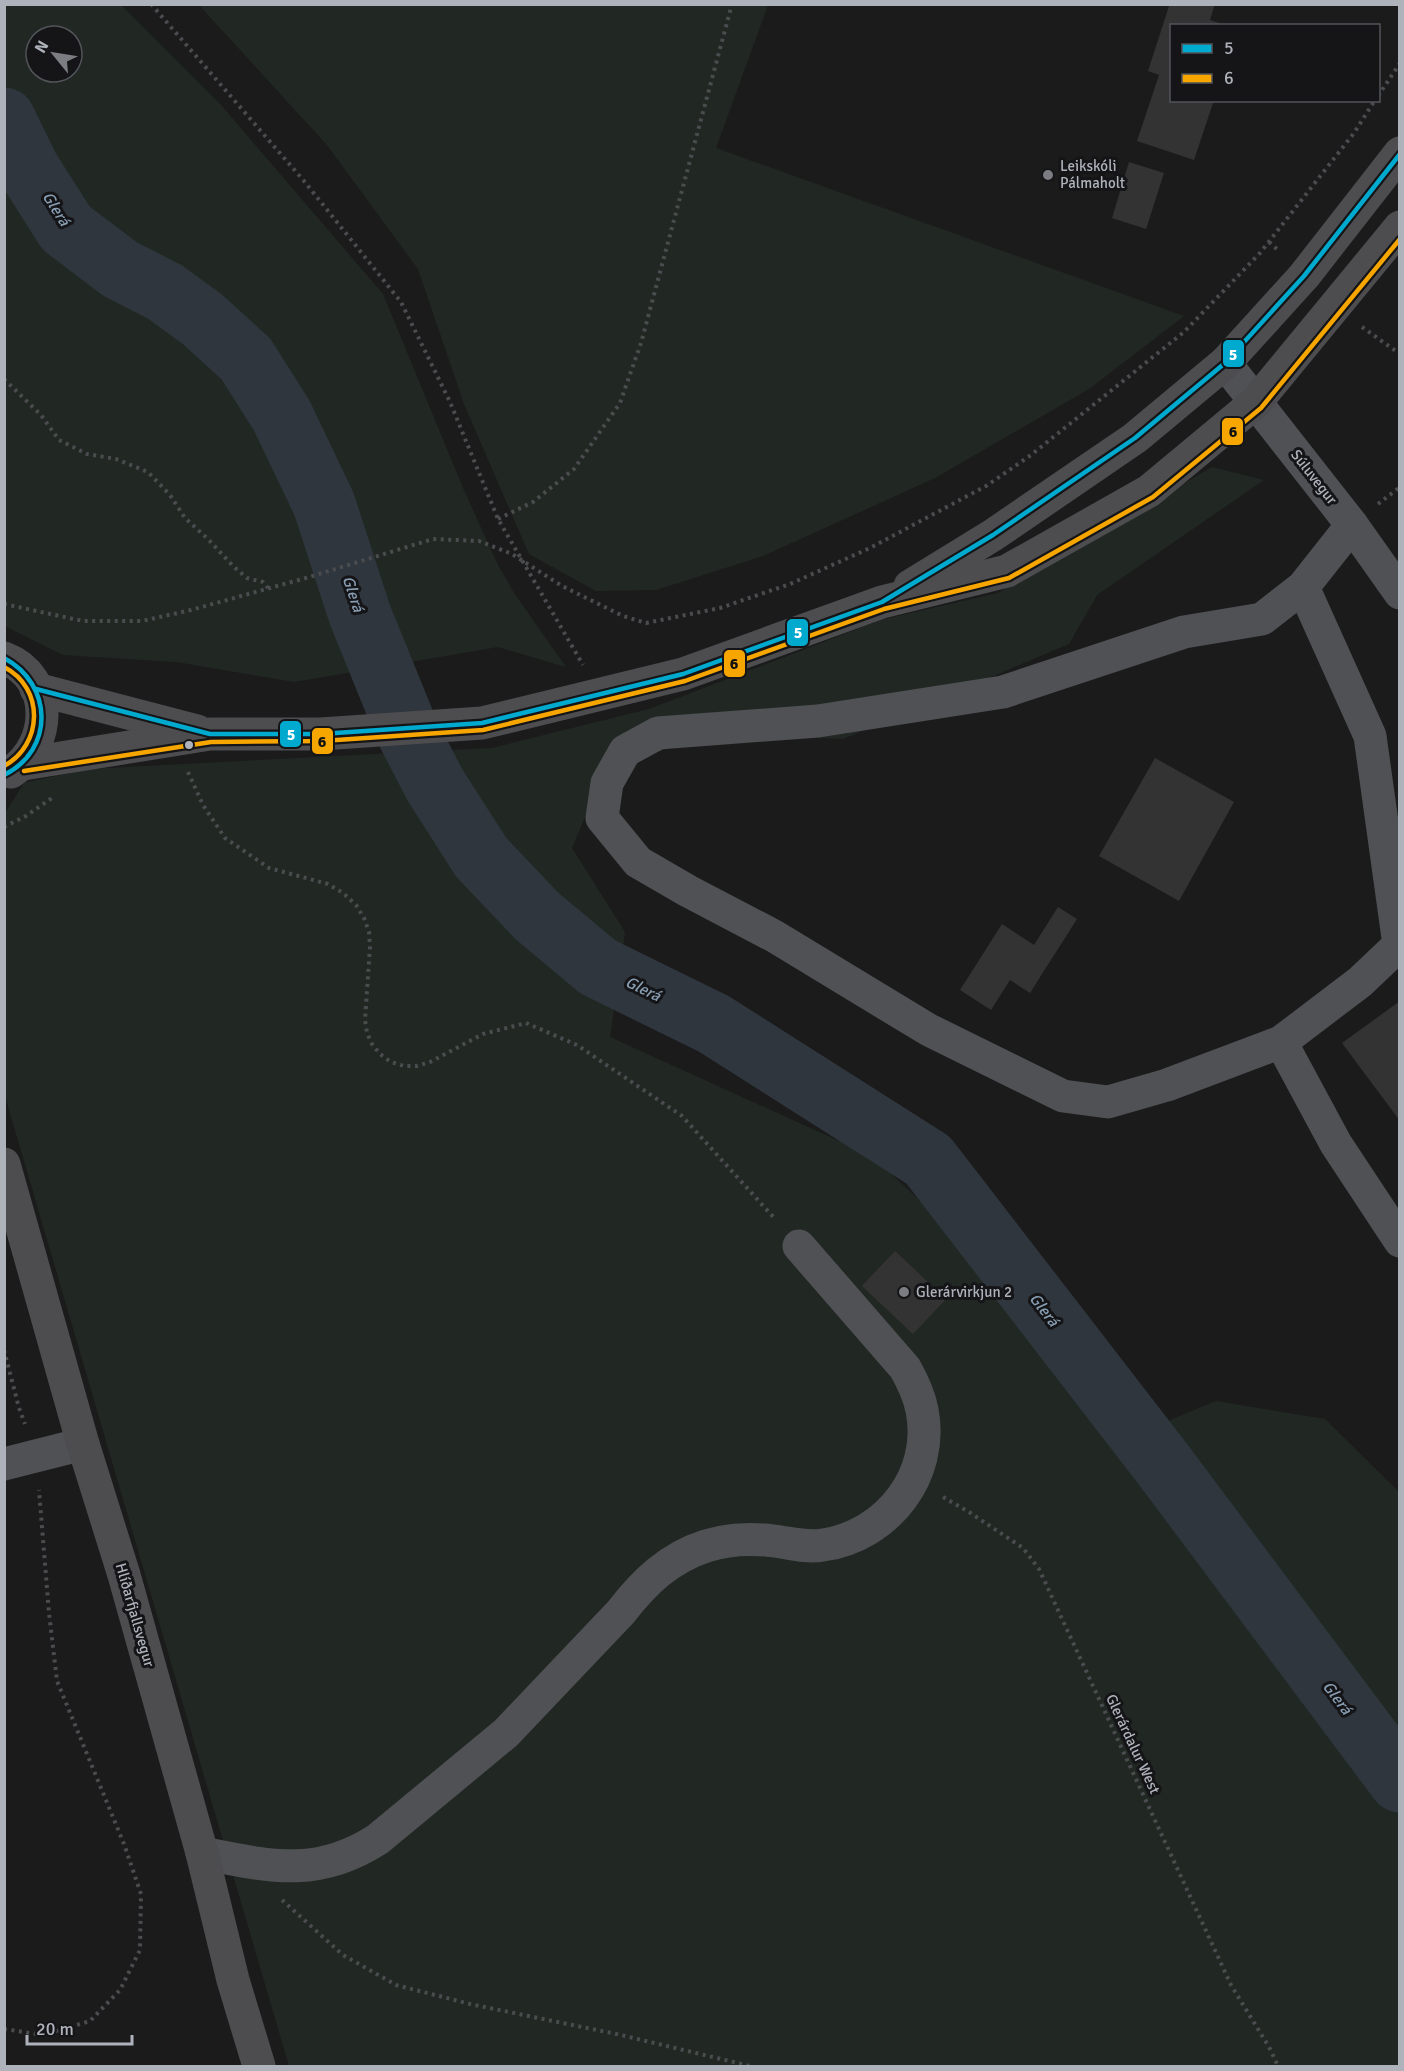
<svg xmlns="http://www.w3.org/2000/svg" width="1404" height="2071" font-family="Signika,sans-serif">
  <rect width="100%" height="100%" fill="#1b1b1c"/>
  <!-- green -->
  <g fill="#212823" fill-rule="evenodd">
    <path d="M 5,4 L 121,5 L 221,105 L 383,294 L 463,488 L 497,563 L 514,593 L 566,667 L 498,647 L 294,682 L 176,662 L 63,655 L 5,626 ZM 36,36 L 72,36 L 72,72 L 36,72 Z"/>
    <polygon points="199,5 768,5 716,148 1184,316 1089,389 935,478 763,556 656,590 596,591 529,554 464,404 418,269 327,145"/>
    <polygon points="1212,467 1264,480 1097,595 1069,644 843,739 707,734 604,772 572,848 625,932 610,1037 872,1156 991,1267 1122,1440 1216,1401 1325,1419 1399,1492 1399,2066 289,2066 5,1096 4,815 24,783 88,769 492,748 649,709 881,620 998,593"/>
  </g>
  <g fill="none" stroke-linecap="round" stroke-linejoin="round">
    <!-- river -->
    <polyline stroke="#2f363d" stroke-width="63" points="4,119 28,168 66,228 120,269 165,292 202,319 246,359 282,416 324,504 360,615 408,733 435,785 481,857 537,916 598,967 714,1024 928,1160 1162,1463 1400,1781"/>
  </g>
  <!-- building -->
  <g fill="#333334">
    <polygon points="1165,4 1215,4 1210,20 1225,25 1172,26 1172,100 1214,100 1194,160 1137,141 1159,75 1148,71 1169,6"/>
    <polygon points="1129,162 1164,173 1146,229 1112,218"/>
    <polygon points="1155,758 1234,802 1179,901 1099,856"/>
    <polygon points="1058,907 1077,919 1030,993 1010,980 991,1010 960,990 1002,924 1034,945"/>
    <polygon points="1400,1001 1400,1121 1342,1043"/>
    <polygon points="895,1251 946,1299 913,1334 862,1286"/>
  </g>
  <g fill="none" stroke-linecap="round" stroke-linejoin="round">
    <!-- path -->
    <g stroke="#4b4c4f" stroke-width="4" stroke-dasharray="3 4.5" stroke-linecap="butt">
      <polyline points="151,4 304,181 401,302 450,402 498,519 583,665"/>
      <polyline points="1378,96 1400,63"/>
      <polyline points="1269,242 1279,251"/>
      <polyline points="1362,327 1400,354"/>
      <polyline points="4,379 41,415 59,440 87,454 116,459 148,472 170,495 185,518 208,539 233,566 247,578 263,582 268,588"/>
      <polyline points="1378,504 1400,487"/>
      <polyline points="498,519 533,502 574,469 620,403 641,343 732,4"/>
      <polyline points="4,604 83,621 142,621 191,610 306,578 433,539 479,541 512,554 562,586 623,616 646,623 720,608 790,584 870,548 986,486 1031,455 1184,332 1260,253 1354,133 1375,100"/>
      <polyline points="188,772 203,805 225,838 269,868 328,884 343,893 356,905 364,918 369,932 370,947 365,1020 367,1033 372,1044 380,1054 391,1062 404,1066 417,1066 430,1062 483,1034 526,1023 577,1045 682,1116 776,1220"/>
      <polyline points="4,827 26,816 55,796"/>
      <polyline points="4,1350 19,1408 25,1424"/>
      <polyline points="943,1497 969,1512 1023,1548 1039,1569 1231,1985 1269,2047 1278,2066"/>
      <polyline points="282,1900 343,1955 396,1985 470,2004 621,2035 750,2066"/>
      <polyline points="4,2029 43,2035 90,2021 120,1990 140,1950 141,1894 124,1844 57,1681 49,1613 39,1490"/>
    </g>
    <!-- minor -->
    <g stroke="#505154" stroke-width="33">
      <polyline points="1225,363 1352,525 1400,593"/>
      <polyline points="1303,587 1370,736 1399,945 1360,982 1281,1042 1167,1085 1108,1102 1063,1096 929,1030 774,936 688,891 638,862 602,818 607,783 625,751 658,733 818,721 1003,692 1184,632 1262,619 1303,587 1352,525"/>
      <polyline points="1281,1042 1336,1144 1400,1241"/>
      <polyline points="4,1464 83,1444"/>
      <path d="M 202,1853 C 268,1866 317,1879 378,1839 L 506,1733 L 621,1612 C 644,1582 669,1558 706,1546 C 728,1539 751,1538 774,1541 C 790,1543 806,1548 823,1545 C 887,1536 935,1475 922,1410 C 919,1395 913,1382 905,1368 L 799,1246"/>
    </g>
    <!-- major -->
    <g stroke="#4d4d50" stroke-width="33">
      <polyline points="910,586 993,535 1135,438 1225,363 1304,276 1400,153"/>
      <path d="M 4,658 C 54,677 53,744 11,772"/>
      <polyline points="36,689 197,731"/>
      <polyline points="23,764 210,734 321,734 482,723 683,674 882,602 1007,571 1149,491 1256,402 1400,227"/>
      <polyline points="4,1164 83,1444 124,1575 202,1853 233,1980 259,2066"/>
    </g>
    <defs>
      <g id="bus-1">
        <path d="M 4,658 C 53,684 55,750 4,775"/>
        <polyline points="36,689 210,734 321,734 482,723 683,674 882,602 993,535 1135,438 1225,363 1304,276 1400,154"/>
      </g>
      <g id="bus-2">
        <path d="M 4,667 C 45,688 43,745 4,766"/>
        <polyline points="24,771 211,742 322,741 483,730 685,681 884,609 1009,578 1153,497 1261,408 1400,239"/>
      </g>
    </defs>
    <!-- bus-1 casing -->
    <use href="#bus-1" stroke="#151518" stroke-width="9"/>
    <!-- bus-2 casing -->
    <use href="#bus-2" stroke="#151518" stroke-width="9"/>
    <!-- bus-1 -->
    <use href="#bus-1" stroke="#00a9ce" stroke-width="4.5"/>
    <!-- bus-2 -->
    <use href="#bus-2" stroke="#f7a600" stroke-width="4.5"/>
  </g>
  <!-- markers -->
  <g fill="#7b7d83" stroke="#151518" stroke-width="2">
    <circle cx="1048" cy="175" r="6"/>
    <circle cx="904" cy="1292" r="6"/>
  </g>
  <circle fill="#aeb2bb" stroke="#151518" stroke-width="2" cx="189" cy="745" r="5"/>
  <g text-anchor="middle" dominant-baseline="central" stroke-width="6" stroke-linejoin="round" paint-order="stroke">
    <!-- poi labels -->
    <g font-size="15" fill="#aeb2bb" stroke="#151518" text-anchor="start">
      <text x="1060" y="166">Leikskóli<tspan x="1060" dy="17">Pálmaholt</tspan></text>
      <text x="916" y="1292">Glerárvirkjun 2</text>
    </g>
    <!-- street labels -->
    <g font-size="15" fill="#aeb2bb" stroke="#151518">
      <text transform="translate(1314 477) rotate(52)">Súluvegur</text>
      <text transform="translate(135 1615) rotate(74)">Hlíðarfjallsvegur</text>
      <text transform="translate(1133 1744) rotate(65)">Glerárdalur West</text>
    </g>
    <!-- water labels -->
    <g font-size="16" font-style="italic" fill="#889eb3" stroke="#151518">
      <text transform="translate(56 209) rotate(58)">Glerá</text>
      <text transform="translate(353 594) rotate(72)">Glerá</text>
      <text transform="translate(643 989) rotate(26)">Glerá</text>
      <text transform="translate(1044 1310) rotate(52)">Glerá</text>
      <text transform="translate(1337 1698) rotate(53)">Glerá</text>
    </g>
  </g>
  <g stroke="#151518" stroke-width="2">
    <rect x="1222" y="339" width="23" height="29" rx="6" fill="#00a9ce"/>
    <rect x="1221" y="417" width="23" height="29" rx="6" fill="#f7a600"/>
    <rect x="786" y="618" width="23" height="29" rx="6" fill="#00a9ce"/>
    <rect x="723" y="649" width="23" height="29" rx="6" fill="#f7a600"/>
    <rect x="279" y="720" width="23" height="28" rx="6" fill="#00a9ce"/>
    <rect x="311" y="727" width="23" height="28" rx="6" fill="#f7a600"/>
  </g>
  <g font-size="16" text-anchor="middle" font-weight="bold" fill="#fff">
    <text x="1233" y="360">5</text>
    <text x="798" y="638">5</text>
    <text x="291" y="740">5</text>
  </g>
  <g font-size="16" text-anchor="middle" font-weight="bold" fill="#111">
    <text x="1233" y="437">6</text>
    <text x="734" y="669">6</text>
    <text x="322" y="747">6</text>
  </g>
  <!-- border -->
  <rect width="1404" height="2071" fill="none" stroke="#aeb2bb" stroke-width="12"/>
  <!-- legend -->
  <rect x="1170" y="24" width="210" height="78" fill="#151518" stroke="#525459" stroke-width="1.5"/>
  <rect x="1182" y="44" width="30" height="9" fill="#00a9ce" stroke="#525459" stroke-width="1.5"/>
  <text x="1224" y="54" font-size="18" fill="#aeb2bb">5</text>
  <rect x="1182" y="74" width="30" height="9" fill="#f7a600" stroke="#525459" stroke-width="1.5"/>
  <text x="1224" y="84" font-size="18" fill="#aeb2bb">6</text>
  <!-- north arrow -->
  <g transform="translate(54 54) rotate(300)"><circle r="28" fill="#151518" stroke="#525459" stroke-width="1.5"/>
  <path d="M0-4.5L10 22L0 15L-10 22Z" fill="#7b7d83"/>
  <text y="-9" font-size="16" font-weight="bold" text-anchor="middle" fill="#aeb2bb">N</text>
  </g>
  <!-- scale -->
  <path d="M27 2035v9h105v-9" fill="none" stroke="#aeb2bb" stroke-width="3"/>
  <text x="36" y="2035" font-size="18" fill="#aeb2bb" stroke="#151518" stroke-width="4.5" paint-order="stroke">20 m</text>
</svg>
